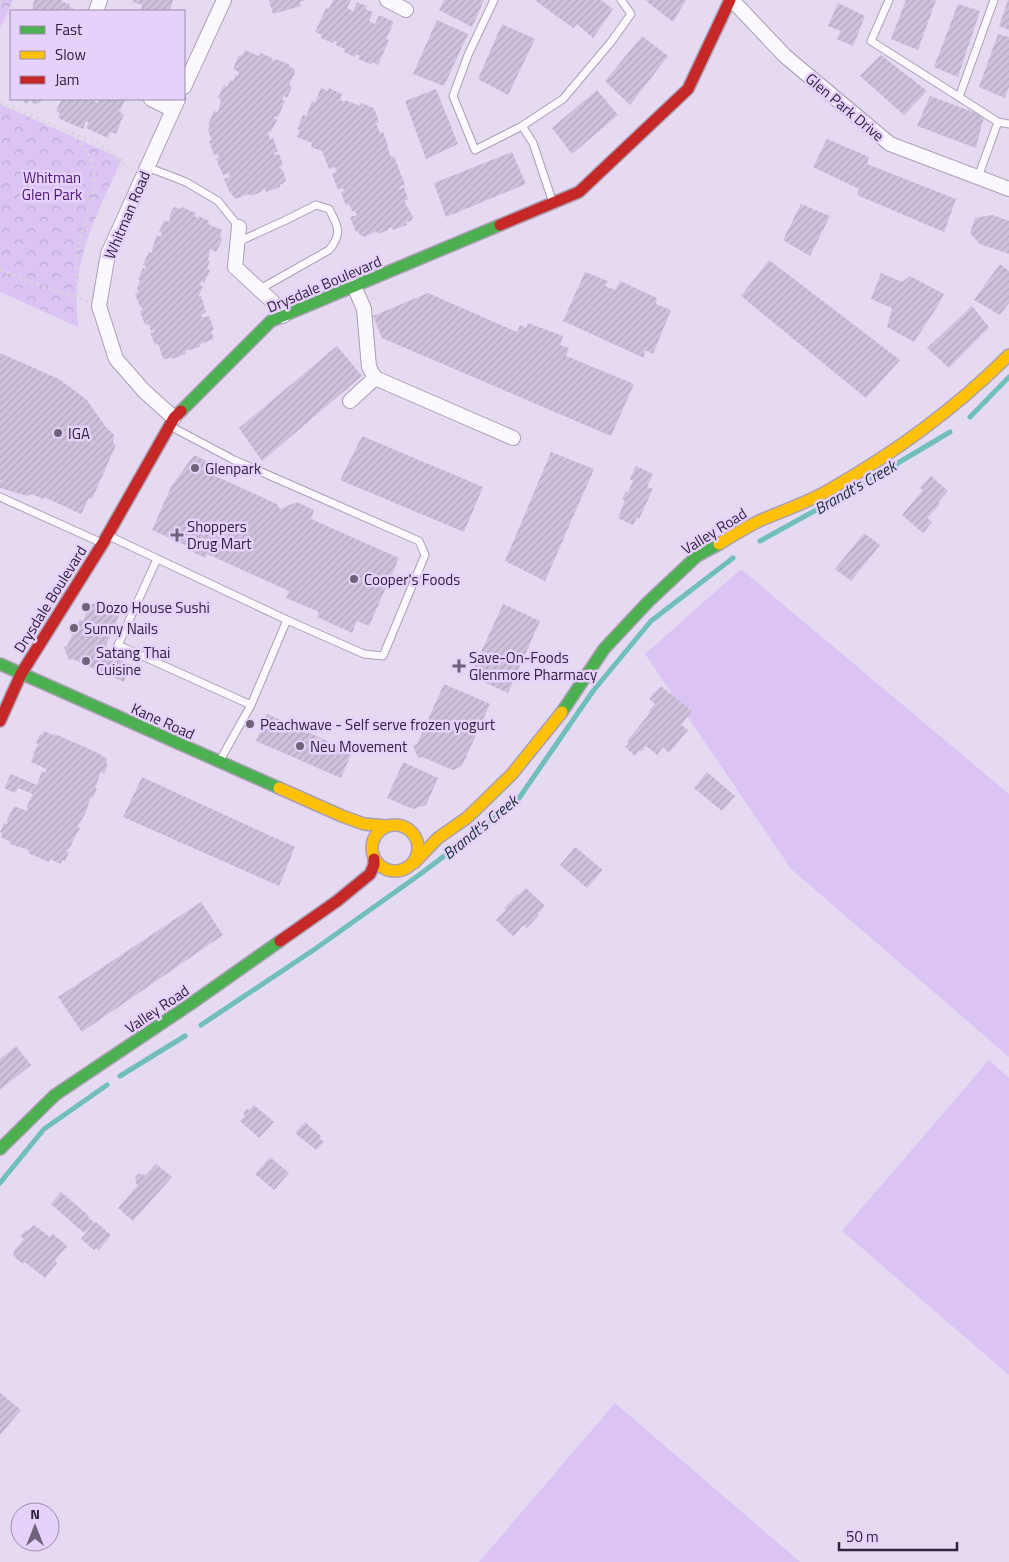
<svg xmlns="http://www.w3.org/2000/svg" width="1009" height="1562" font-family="'Titillium Web',sans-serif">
  <defs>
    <pattern id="park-crowns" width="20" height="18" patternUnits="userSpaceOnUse" patternTransform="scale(1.25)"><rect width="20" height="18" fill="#dbc4f3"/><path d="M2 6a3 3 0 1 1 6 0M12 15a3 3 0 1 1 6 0" fill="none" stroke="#bca8d1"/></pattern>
    <pattern id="building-hatch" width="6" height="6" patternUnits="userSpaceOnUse" patternTransform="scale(1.25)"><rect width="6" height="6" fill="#cec1dc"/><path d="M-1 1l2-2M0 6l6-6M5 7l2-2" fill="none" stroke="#b1a6be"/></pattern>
  </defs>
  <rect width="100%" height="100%" fill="#e5daf1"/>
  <!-- grass -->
  <g fill="#dbc4f3">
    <polygon points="741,569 1009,794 1009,1057 791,869 645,654"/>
    <polygon points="989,1060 1009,1078 1009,1375 842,1231"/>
    <polygon points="615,1403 800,1562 479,1562"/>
  </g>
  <!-- park -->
  <g fill="url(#park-crowns)">
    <polygon points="0,0 13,0 0,29"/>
    <path d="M 0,104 L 122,159 C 96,217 70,260 78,327 L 0,292 Z"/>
  </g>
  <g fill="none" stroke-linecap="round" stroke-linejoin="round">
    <!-- stream -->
    <g stroke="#70bebd" stroke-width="5">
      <polyline points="970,417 1009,377"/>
      <polyline points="760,541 856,488 950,432"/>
      <polyline points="201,1025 315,949 419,875 517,801 593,691 651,621 733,558"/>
      <polyline points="120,1076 185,1036"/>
      <polyline points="0,1183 44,1129 107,1085"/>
    </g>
  </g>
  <!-- building -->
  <g fill="url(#building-hatch)">
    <polygon points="34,0 62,0 62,2 70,4 69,7 73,8 73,11 32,11"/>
    <polygon points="134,0 173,0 170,11 145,11 141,10 142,5 133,2"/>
    <polygon points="269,0 306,0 300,2 301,6 273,14"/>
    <polygon points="333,0 351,0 347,8 353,11 357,2 367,6 365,9 373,12 369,21 375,24 379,15 394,22 386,39 389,40 378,65 372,62 371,64 358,59 360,56 356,54 355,57 344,52 345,49 336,45 337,42 334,40 333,43 321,38 322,35 315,32 326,8 329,9"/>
    <polygon points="444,0 484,0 472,27 439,10"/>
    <polygon points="537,0 601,0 613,9 593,38 577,24 573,28 536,1"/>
    <polygon points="645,0 686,0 673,22"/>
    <polygon points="906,0 936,0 918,50 891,39"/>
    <polygon points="1008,0 1009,0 1009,30 999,26"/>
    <polygon points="838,3 865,16 853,46 837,39 841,31 828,26"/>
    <polygon points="958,4 980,11 958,77 934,67"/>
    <polygon points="437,20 468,34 444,86 413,74"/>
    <polygon points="502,24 535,39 508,95 478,79"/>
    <polygon points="998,34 1009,37 1009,87 1005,98 979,87"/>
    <polygon points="642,36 668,56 630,105 605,81"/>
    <polygon points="245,50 259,56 261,53 272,58 271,60 275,61 276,59 290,65 289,67 294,69 295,72 289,85 292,87 287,98 284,96 282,100 285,101 278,117 275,116 274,118 277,120 271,132 268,131 268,132 270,139 273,138 278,151 274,153 274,155 279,154 283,165 279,167 283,171 286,181 280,185 280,187 266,192 265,189 261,191 261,192 251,196 249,194 235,199 231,193 230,193 224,179 230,177 229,173 223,175 216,159 219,158 218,154 214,155 209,141 212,140 208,131 210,126 208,125 214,111 218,112 221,100 218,98 224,85 227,87 230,80 233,81 236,75 238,76 239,72 233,69 239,55 242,56"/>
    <polygon points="881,55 927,91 904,115 860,76"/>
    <polygon points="321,88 328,91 329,88 342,94 340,100 344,102 345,100 360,106 361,103 374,108 379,122 376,123 380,133 383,132 388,146 387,146 391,157 394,156 405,185 399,187 400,189 404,187 408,199 404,201 413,217 411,221 406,222 407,225 393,230 392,227 388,229 388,230 378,234 376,231 364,237 360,235 358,231 356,232 350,217 357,215 355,211 352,211 349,204 346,206 341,192 344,191 343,188 338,190 332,174 337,172 335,167 329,169 322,151 311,147 312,143 297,137 300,130 297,129 303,115 306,116 312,101 315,102"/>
    <polygon points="436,89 458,144 426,159 405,101"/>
    <polygon points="597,90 618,115 572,154 552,128"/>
    <polygon points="930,96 984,116 976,148 917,126"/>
    <polygon points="22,99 44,99 35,105 31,100 26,104"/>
    <polygon points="62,99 92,99 92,100 98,103 99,99 125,100 119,112 124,114 116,134 110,132 108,138 86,128 89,122 86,121 83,129 58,118 60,113 56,111"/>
    <polygon points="827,139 869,157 867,164 956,199 944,232 857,195 859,189 813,167"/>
    <polygon points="512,152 526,184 446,217 434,183"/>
    <polygon points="801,204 830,216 810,256 783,240"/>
    <polygon points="174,207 181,209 182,207 196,213 194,216 198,218 199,216 209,221 208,224 222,230 220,237 223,239 216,252 210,249 208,260 210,261 207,268 210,270 204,283 201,281 200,285 203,287 198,297 201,296 206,312 201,315 202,318 209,316 214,330 211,331 214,339 200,344 200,347 185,351 186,354 172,359 171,357 166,359 163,358 158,344 155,345 150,333 155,332 154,330 151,331 149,324 145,325 140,311 143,310 142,307 140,307 135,294 139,292 137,288 140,280 138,279 143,268 145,269 146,266 143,265 149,252 152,253 153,250 152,249 157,235 161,237 162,233 159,232 164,220 169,222 170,219 169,216"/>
    <polygon points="992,215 1009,221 1009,254 980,244 970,233 975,218"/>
    <polygon points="769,260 900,360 866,398 741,296"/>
    <polygon points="1000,264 1009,271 1009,303 1000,315 974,300"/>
    <polygon points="585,272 608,281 605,286 615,290 620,281 657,298 656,304 671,310 653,354 645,350 644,358 563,321"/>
    <polygon points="881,273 902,282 910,276 944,294 937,307 914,342 887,327 892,308 871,299"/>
    <polygon points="428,293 517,332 520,325 526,328 528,323 563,336 560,345 569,348 566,356 634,384 611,436 382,338 373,316"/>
    <polygon points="972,306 989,327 949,368 927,348"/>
    <polygon points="337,346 362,376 262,461 239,428"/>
    <polygon points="0,353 59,379 87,400 105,426 114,435 113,444 116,445 92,499 89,498 81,514 44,497 43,499 32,494 27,496 0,488 0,481 2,481 0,480"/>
    <polygon points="362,436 483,487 464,532 340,480"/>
    <polygon points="551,452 594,469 545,581 505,561"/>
    <polygon points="194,455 213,464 209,473 277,504 280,509 297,502 314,510 311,519 399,558 369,626 357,621 352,633 317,617 319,612 286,598 289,591 207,554 206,558 186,549 187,546 152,530 171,487"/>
    <polygon points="636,466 653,474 647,487 653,489 639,519 637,517 633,525 618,518 625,501 622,499 626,491 628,492 633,481 630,479"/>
    <polygon points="931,476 948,491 938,502 940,504 927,518 932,522 923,533 902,515 923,490 920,488"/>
    <polygon points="864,533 880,545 851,581 835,569"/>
    <polygon points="101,601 121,611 106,645 109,655 131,665 124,682 73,659 69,660 64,647 67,646 80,619 83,621 89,605"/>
    <polygon points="503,604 540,621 508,693 470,676"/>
    <polygon points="444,684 490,704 462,766 453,770 422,757 418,758 413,745 417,744"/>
    <polygon points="661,686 692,711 681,725 688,730 669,753 663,747 657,755 646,746 641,752 639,750 635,756 625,747 629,743 627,741 650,713 648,712 655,704 649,699"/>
    <polygon points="267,714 352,752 341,778 256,741"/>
    <polygon points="44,731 55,736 55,734 98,753 107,759 106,763 108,764 104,774 101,772 95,788 97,789 93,798 91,797 85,814 77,827 80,828 69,849 67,849 66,851 69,852 65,861 62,860 61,864 50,859 49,862 28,853 29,850 10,844 11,842 1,837 2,833 0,832 4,823 7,824 7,820 14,806 27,811 28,809 26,808 33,794 18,788 15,793 4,788 11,774 37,785 42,771 46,773 46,769 31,762 36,747 37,747 38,744 36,743 40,734 42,735"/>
    <polygon points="403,762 438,778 426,805 413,809 387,798"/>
    <polygon points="707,772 735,796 722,811 694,788"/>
    <polygon points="142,777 295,847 279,886 123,817"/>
    <polygon points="575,847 603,870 587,888 560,865"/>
    <polygon points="526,888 545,906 538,913 539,915 527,928 524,925 513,936 496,920 506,910 504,908 518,894 519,895"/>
    <polygon points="201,902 223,935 82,1032 58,997"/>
    <polygon points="16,1046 31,1065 0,1090 0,1059"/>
    <polygon points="254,1105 274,1122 259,1138 240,1121 245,1116 243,1114 247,1109 249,1110"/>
    <polygon points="305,1122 321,1136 319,1138 324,1142 316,1150 295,1133"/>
    <polygon points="270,1157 289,1173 274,1190 255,1174"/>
    <polygon points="156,1164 172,1177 133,1221 118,1208 138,1185 136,1183 135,1178 138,1174 143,1174 145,1176"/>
    <polygon points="61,1192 89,1216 88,1217 94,1223 96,1222 111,1235 99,1250 96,1248 94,1250 81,1239 92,1226 84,1233 51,1204"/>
    <polygon points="34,1225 50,1237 53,1234 67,1246 55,1260 57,1263 45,1278 25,1262 23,1264 13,1256 14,1253 13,1252 24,1239 20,1236 26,1230 28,1231"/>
    <polygon points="0,1393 21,1410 0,1435"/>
  </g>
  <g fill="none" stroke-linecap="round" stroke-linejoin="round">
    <defs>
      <g id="lane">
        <polyline points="494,0 468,55 453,96 475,150 522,126 563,99 611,42 631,14 621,0"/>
        <polyline points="889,0 871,41 959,97"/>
        <polyline points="998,122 1009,124"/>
        <polyline points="522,126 533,143 553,203"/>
        <polyline points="147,167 186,182 218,201 239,227"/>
        <polyline points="978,177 998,122 959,97 994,0"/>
        <path d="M 238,242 L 286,220 L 316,205 L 329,209 C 338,226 343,233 329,250 L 260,289"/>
        <polyline points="170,426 234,460 419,541 425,555 383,656 364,654 287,620"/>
        <polyline points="0,497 102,543"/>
        <polyline points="109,536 287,620 251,705 219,762"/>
        <polyline points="157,559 118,645 251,705"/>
      </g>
      <g id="street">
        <polyline points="387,0 406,10"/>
        <polyline points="732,0 785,56 890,144 1009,189"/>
        <polyline points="96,11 100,0"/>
        <polyline points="184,87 224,0"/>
        <polyline points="151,99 173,110"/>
        <polyline points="239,227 235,267 276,305 283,316"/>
        <polyline points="354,286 364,309 369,367 375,378 513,438"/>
        <polyline points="350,401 375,378"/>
        <polyline points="174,418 144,391 116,359 99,306 108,254 178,99"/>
      </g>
      <g id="fast">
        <polyline points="181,411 271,321 500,225"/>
        <polyline points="0,664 279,788"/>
        <polyline points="562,712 604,649 648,602 697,556 719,544"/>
        <polyline points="0,1149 55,1095 192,1003 280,941"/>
      </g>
      <g id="slow">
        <path d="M 719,544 C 732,536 745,528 759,521 C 782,511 807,503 829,490 C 893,454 957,407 1009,355"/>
        <polyline points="279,788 342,816 364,824 387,826"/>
        <circle cx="395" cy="848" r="23"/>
        <polyline points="414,863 438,838 468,817 512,774 562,712"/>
      </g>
      <g id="jam">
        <polyline points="500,225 579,192 688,89 730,0"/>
        <polyline points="0,721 21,674 103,543 174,418 181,411"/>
        <polyline points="280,941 337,901 370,874 374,865 374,859"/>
      </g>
    </defs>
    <!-- lane casing -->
    <use href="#lane" stroke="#aa9fb5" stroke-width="9"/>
    <!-- street casing -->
    <use href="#street" stroke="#aa9fb5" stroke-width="16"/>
    <!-- fast casing -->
    <use href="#fast" stroke="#aa9fb5" stroke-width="14"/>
    <!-- slow casing -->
    <use href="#slow" stroke="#aa9fb5" stroke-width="14"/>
    <!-- jam casing -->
    <use href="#jam" stroke="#aa9fb5" stroke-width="14"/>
    <!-- path -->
    <g stroke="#d8d5dc" stroke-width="3" stroke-dasharray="2.5 4" stroke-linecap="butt">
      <polyline points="0,3 1,0"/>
      <polyline points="0,103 101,145 132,171"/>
      <path d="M 72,133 C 77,140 90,153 92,162 C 100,191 83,221 78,250 C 75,265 79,281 77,296"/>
      <polyline points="0,270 34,283 87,301"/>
    </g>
    <!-- lane -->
    <use href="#lane" stroke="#fbf9fd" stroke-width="7"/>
    <!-- street -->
    <use href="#street" stroke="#fbf9fd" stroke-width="14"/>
    <!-- fast -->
    <use href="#fast" stroke="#4caf50" stroke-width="11"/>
    <!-- slow -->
    <use href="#slow" stroke="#ffc107" stroke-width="11"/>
    <!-- jam -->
    <use href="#jam" stroke="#c62828" stroke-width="11"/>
  </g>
  <!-- markers -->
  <g fill="#6f637c" stroke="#e5d1fa" stroke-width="2">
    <circle cx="58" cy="433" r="5"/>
    <circle cx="195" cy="468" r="5"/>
    <path d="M174.5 527.5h5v5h5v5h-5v5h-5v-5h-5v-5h5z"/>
    <circle cx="354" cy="579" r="5"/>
    <circle cx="86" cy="607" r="5"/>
    <circle cx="74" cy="628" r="5"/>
    <circle cx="86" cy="661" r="5"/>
    <path d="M456.5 658.5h5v5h5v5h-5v5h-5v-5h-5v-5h5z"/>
    <circle cx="250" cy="724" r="5"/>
    <circle cx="300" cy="746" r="5"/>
  </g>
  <g text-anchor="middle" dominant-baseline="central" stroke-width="5" stroke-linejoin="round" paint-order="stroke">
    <!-- street labels -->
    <g font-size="15" fill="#30233d" stroke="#e5d1fa">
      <text transform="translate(845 107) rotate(40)">Glen Park Drive</text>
      <text transform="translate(127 215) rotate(-67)">Whitman Road</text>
      <text transform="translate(324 284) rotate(-23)">Drysdale Boulevard</text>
      <text transform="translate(714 531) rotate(-32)">Valley Road</text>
      <text transform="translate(50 599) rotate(-58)">Drysdale Boulevard</text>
      <text transform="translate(163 721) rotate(24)">Kane Road</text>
      <text transform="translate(157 1009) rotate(-34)">Valley Road</text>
    </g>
    <!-- park labels -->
    <g font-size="15" fill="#501379" stroke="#e5d1fa">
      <text x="52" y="177">Whitman<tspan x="52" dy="17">Glen Park</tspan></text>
    </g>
    <!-- poi labels -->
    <g font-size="15" fill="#30233d" stroke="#e5d1fa" text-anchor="start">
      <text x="68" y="433">IGA</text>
      <text x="205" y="468">Glenpark</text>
      <text x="187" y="526">Shoppers<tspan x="187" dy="17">Drug Mart</tspan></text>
      <text x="364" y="579">Cooper's Foods</text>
      <text x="96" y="607">Dozo House Sushi</text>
      <text x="84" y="628">Sunny Nails</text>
      <text x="96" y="652">Satang Thai<tspan x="96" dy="17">Cuisine</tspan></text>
      <text x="469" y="657">Save-On-Foods<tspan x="469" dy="17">Glenmore Pharmacy</tspan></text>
      <text x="260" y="724">Peachwave - Self serve frozen yogurt</text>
      <text x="310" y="746">Neu Movement</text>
    </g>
    <!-- water labels -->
    <g font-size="16" font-style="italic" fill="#193230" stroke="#e5d1fa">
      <text transform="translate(855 487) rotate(-30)">Brandt's Creek</text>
      <text transform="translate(480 827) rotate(-39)">Brandt's Creek</text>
    </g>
  </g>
  <!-- legend -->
  <rect x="10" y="10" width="175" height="90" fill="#e5d1fa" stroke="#9d8bae"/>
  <rect x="20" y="26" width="25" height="8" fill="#4caf50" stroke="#9d8bae"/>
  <text x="55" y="35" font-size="15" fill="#30233d">Fast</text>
  <rect x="20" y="51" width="25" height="8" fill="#ffc107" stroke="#9d8bae"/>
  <text x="55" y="60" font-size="15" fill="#30233d">Slow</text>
  <rect x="20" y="76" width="25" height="8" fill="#c62828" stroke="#9d8bae"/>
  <text x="55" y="85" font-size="15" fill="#30233d">Jam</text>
  <!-- north arrow -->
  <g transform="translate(35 1527)"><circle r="24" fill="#e5d1fa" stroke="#9d8bae"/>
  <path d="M0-4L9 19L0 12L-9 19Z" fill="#6f637c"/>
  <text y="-8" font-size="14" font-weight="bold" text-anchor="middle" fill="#30233d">N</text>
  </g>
  <!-- scale -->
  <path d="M839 1542v8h118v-8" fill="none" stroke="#30233d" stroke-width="2.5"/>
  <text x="846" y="1542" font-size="15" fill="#30233d" stroke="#e5d1fa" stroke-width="4" paint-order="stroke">50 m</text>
</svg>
